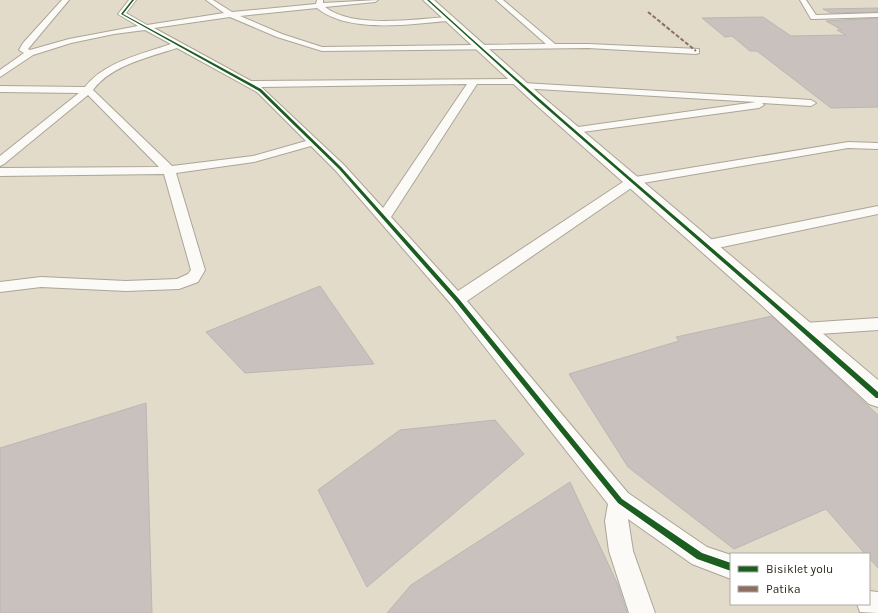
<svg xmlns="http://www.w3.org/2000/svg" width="878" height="613" font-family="Karla,sans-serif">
  <rect width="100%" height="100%" fill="#e2dbca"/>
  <!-- building -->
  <g fill="#c9c1be" stroke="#bdb5b2">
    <polygon points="878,8 878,12 831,13 823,9"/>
    <polygon points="763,17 791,36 846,35 837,30 842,30 826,21 878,18 878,107 831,108 757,51 750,51 732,36 725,37 702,18"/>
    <polygon points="320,286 374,364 245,373 206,332"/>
    <polygon points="772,316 878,415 878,568 869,558 869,554 865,554 826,509 734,549 628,467 569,374 679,341 676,337"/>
    <polygon points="146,403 152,613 0,613 0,448"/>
    <polygon points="495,420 524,454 367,587 318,490 400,430"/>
    <polygon points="570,482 618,585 627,613 387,613 411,585"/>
  </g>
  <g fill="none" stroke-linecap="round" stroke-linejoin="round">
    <defs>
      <g id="street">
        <path d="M 62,0 L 69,0 L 28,49 L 30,50 L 69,39 L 138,26 L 118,14 L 129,0 L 136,0 L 126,13 L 147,25 L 224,13 L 206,0 L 213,0 L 232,12 L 316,4 L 317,0 L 323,0 L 323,3 L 378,0 L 375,2 L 325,7 C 353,29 414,19 448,17 L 452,19 L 448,21 C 409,24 349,34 317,8 L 240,16 L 282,34 L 322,47 L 546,44 L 496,0 L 503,0 L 555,44 L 588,44 L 699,49 L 699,53 L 696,54 L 588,48 L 322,51 L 277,37 L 230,17 L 154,28 L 251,81 L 521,79 L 521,83 L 518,84 L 477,84 L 391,217 L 458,291 L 629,178 L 848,142 L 878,143 L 878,149 L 848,148 L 637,184 L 467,301 L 628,493 L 707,547 L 731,555 L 731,579 L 692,564 L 628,519 L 633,551 L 655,613 L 629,613 L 609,551 L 605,521 L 608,504 L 451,304 L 336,171 L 311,146 L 254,162 L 176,173 L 205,270 L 198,282 L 179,289 L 126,291 L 41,287 L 0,292 L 0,282 L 41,277 L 126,281 L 177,279 L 188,274 L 191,270 L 164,174 L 0,176 L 0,168 L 159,167 L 88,95 L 4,164 L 0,166 L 0,156 L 79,93 L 0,92 L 0,86 L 85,87 C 104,62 142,54 171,44 L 145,30 L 114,34 L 71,43 L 33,55 L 0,77 L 0,70 L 24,53 L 19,50 L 23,43 ZM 177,48 L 257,92 L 306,141 L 253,156 L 172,166 L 93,90 C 111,65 150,57 177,48 ZM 467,84 L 383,208 L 344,165 L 261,87 Z"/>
        <polygon points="800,0 806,0 816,15 878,13 878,17 814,19 811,19"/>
        <polygon points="523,83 811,100 816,103 811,106 762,103 764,105 759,108 575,133 570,130 571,128 756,102 520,88 520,84"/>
        <polygon points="878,206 878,214 708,250 703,248 701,245 703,242 708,240"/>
        <polygon points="878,318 878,330 804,335 798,333 796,329 798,325 804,323"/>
        <polygon points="869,591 878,592 878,613 860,612 857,604 869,604"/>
      </g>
      <polygon id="secondary" points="423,0 434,0 544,98 878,380 878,407 869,404 758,302 534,103"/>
    </defs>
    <!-- street casing -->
    <use href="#street" stroke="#aba598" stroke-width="2"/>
    <!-- secondary casing -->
    <use href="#secondary" stroke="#aba598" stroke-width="2"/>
    <!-- street -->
    <use href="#street" fill="#fbfaf7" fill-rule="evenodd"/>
    <!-- secondary -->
    <use href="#secondary" fill="#fbfaf7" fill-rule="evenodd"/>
    <!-- quiet -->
    <polyline stroke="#8d6e63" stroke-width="2" stroke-dasharray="4 2" stroke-linecap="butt" points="648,12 696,51"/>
    <defs>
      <g id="cycleway">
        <polygon points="132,0 134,0 123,14 261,89 341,167 459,299 622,499 702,553 731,563 731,571 697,559 618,503 455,301 339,169 259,91 121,14"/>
        <path d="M 427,0 L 429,0 C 576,134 729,261 878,392 L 878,398 L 876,398 L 764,298 L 538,101 Z"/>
      </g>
    </defs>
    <!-- cycleway casing -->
    <use href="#cycleway" stroke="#fff" stroke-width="3"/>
    <!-- cycleway -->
    <use href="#cycleway" fill="#1b5e20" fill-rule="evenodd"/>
  </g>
  <!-- legend -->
  <rect x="730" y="553" width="140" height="52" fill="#ffffff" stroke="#aba9a4"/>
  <rect x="738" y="566" width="20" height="6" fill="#1b5e20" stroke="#aba9a4"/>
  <text x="766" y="573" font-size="12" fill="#2e281c">Bisiklet yolu</text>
  <rect x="738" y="586" width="20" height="6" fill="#8d6e63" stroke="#aba9a4"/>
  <text x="766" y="593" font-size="12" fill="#2e281c">Patika</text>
</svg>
